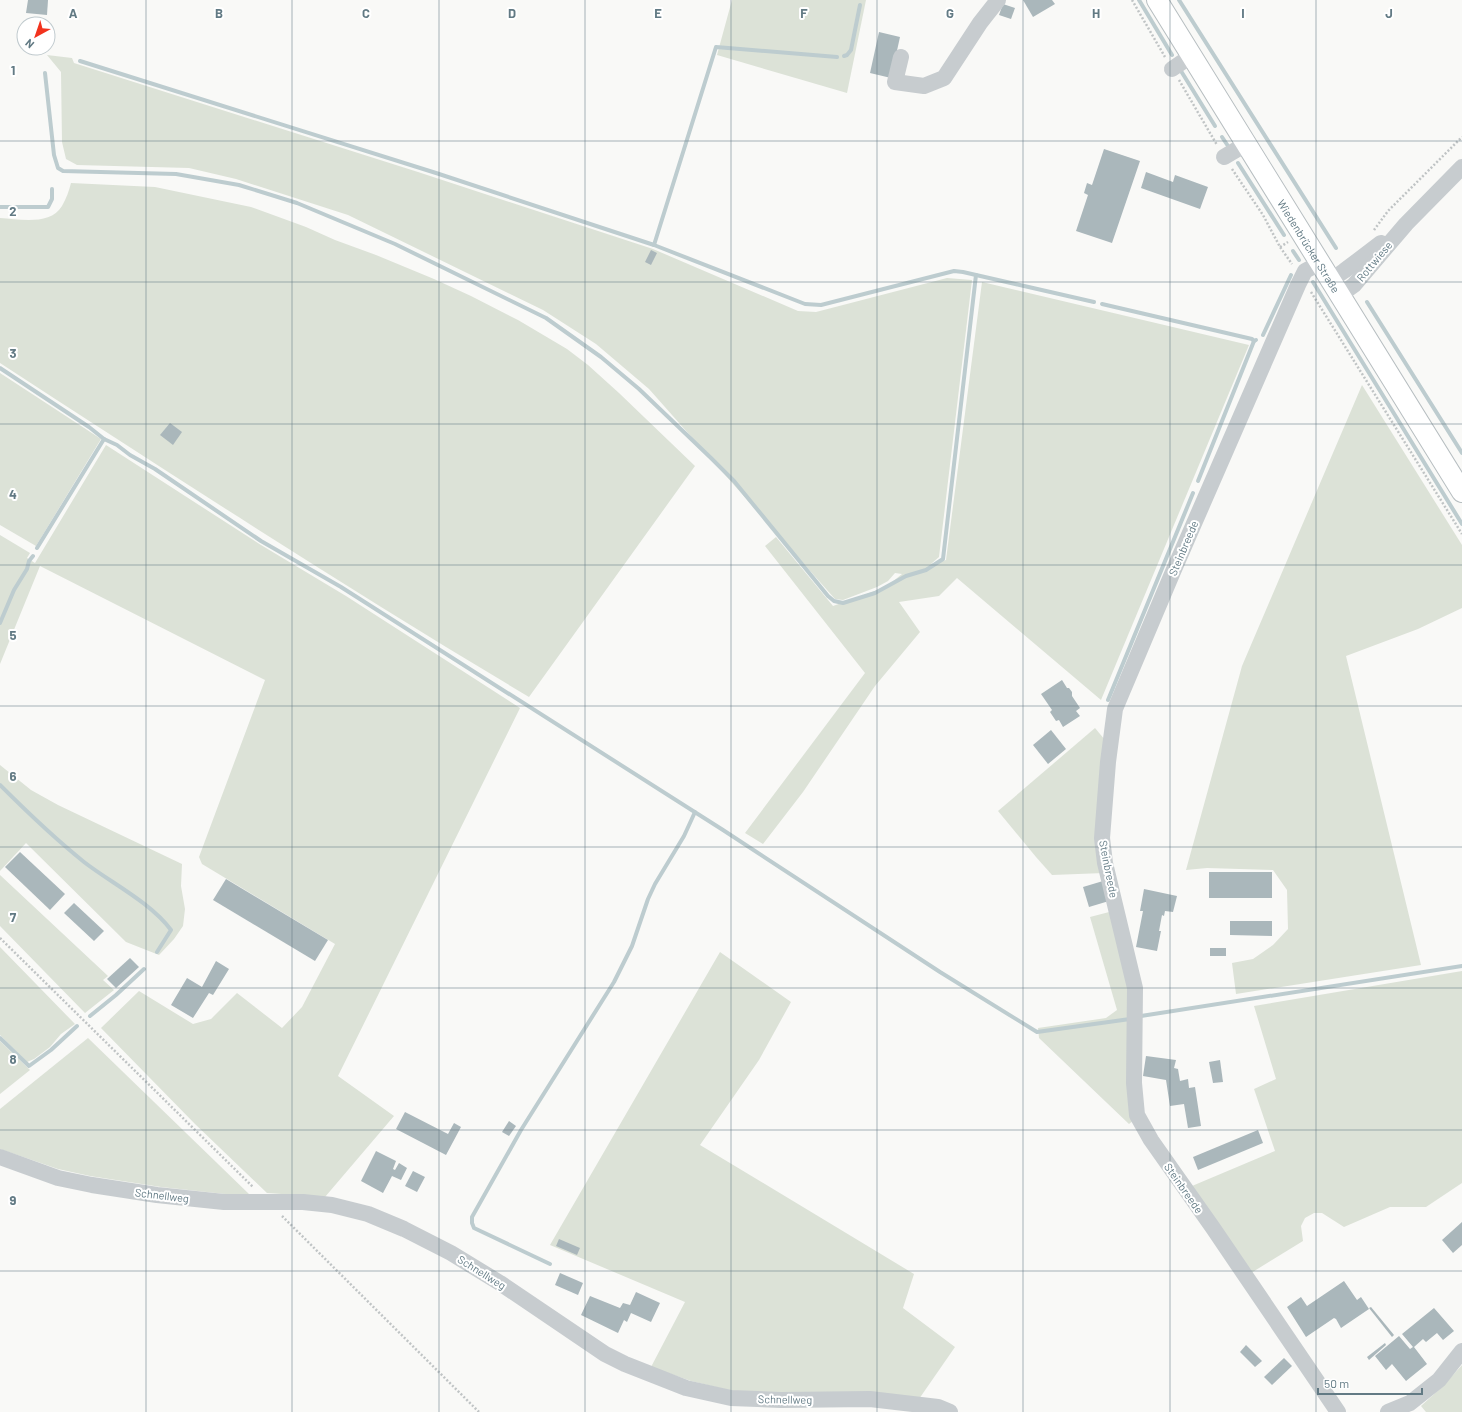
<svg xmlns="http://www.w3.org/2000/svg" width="1462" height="1412" font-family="Barlow,sans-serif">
  <rect width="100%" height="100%" fill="#f9f9f7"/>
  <!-- green -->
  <g fill="#dce2d7">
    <polygon points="732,0 866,0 847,93 717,55"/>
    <polygon points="47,55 72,58 74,63 418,172 653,249 798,311 816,312 947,278 972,280 939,557 931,564 946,560 982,282 1249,345 1101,700 957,578 939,596 899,602 920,632 875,686 803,792 763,844 745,833 865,673 765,546 776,537 833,606 886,587 902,574 895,573 888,581 877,587 843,600 835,599 649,389 596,344 543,310 348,215 236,179 189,168 77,165 66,159 62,142 61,72"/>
    <path d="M 71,183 L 155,187 L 251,207 L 306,227 L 335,240 L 376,255 L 434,279 L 471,296 L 518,320 L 567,349 L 588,365 L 619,393 L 695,466 L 529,697 C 350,590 175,477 0,363 L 0,218 C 19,219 50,226 62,206 C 66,199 69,191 71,183 Z"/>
    <polygon points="0,373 101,439 36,546 0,525"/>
    <polygon points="1362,385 1462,545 1462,608 1418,629 1346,656 1421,965 1236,994 1232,963 1253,959 1273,945 1288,929 1287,890 1273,870 1207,868 1186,870 1242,666"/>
    <polygon points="106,445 261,545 346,596 520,708 338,1076 394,1116 325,1197 267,1193 195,1124 101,1028 139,991 193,1024 211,1019 237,993 282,1028 302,1007 335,944 202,864 199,857 265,680 40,566 0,664 0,535 30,553 27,558 35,563"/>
    <polygon points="1095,728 1105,740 1104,873 1052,875 1036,857 998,811"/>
    <polygon points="0,765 31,790 58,805 182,864 181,886 185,909 183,926 174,939 159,955 126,942 26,843 0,871"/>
    <polygon points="0,875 108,976 103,980 114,990 85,1013 0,926"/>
    <polygon points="1113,911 1131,988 1134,1120 1129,1124 1039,1038 1038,1028 1106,1018 1117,1010 1090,917"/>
    <polygon points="0,947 75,1024 61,1034 50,1047 34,1059 27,1062 0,1035"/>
    <polygon points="720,952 791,1002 759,1060 700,1145 914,1274 903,1308 955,1347 919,1399 732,1391 691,1381 651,1367 685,1302 550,1245"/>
    <polygon points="1462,971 1462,1183 1426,1207 1390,1207 1344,1227 1322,1213 1314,1213 1305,1218 1301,1226 1303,1241 1251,1273 1192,1186 1275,1151 1254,1089 1276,1079 1254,1006"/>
    <polygon points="88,1038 250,1195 225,1194 161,1187 90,1176 58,1169 0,1149 0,1109"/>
    <polygon points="0,1041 30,1070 0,1094"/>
    <polygon points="1462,1365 1462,1412 1426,1412 1421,1406 1443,1386"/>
  </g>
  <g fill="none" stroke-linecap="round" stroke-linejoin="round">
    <!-- stream -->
    <g stroke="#bdcccf" stroke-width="4">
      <polyline points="1139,0 1172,55"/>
      <polyline points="1179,0 1336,248"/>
      <polyline points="844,56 847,55 851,50 860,5"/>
      <polyline points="80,61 436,173 654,245 716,47 837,57"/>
      <polyline points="1181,71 1215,126"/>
      <polyline points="45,73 54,155 58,168 63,171 176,174 239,185 297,203 395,244 546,318 601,357 639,389 712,459 734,481 828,596 834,601 843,603 875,593 906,576 926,570 943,559 976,275"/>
      <polyline points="1222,137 1228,146"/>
      <polyline points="1238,163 1284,235"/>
      <polyline points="0,207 48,207 52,199 52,189"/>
      <polyline points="654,245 805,304 821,305 954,271 963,272 1094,302"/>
      <polyline points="1293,251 1299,260"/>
      <polyline points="1313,282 1462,524"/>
      <polyline points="1367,302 1462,453"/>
      <polyline points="1102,304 1252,339 1254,341 1256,340"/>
      <polyline points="1263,335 1291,275"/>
      <polyline points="0,368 89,427 104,439 117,445 130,455 155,469 261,541 341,587 723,830 940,972 1037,1032 1130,1019"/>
      <polyline points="1198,481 1254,341"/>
      <polyline points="37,548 104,439"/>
      <polyline points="0,623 14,590 27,569 29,561 33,556"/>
      <polyline points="1108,700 1193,493"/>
      <path d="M 0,785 C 27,812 54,838 84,862 C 111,883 150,902 171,930 L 157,952"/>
      <polyline points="90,1016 116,995 144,969"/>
      <polyline points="1141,1016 1462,966"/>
      <polyline points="0,1038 29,1066 51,1050 77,1026"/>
      <polyline points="550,1264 474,1228 472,1223 472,1217 521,1130 614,982 632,946 648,899 655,884 684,836 695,812"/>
    </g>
  </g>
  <!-- building -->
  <g fill="#aab7bb">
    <polygon points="28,0 48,0 47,15 26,13"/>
    <polygon points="1023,0 1052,0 1055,4 1033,17"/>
    <polygon points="1003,4 1015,8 1011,19 999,15"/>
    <polygon points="879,32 900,37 891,78 870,73"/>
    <polygon points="1104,149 1140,161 1112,243 1076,231 1088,195 1084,193 1087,183 1092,185"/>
    <polygon points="1146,172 1173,182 1175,175 1208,187 1200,209 1141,188"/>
    <polygon points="651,250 657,253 651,265 645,262"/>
    <polygon points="170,423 182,432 173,445 160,435"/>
    <polygon points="1062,680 1067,688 1069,688 1072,692 1072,696 1080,708 1076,711 1080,716 1063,727 1059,720 1056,721 1050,712 1052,710 1041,694"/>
    <polygon points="1051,730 1066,749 1048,764 1033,745"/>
    <polygon points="20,852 65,894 50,910 5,867"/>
    <rect x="1209" y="872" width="63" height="26"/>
    <polygon points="226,879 328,940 315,961 213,900"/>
    <polygon points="1103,881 1109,901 1089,907 1083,887"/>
    <polygon points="1144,889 1177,896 1173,912 1165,911 1164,916 1162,915 1159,931 1161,931 1157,951 1136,947 1143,911 1140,911"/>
    <polygon points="74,903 104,931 94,941 64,913"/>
    <polygon points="1230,921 1272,921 1272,936 1230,935"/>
    <rect x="1210" y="948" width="16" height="8"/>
    <polygon points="130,958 139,967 116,988 107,979"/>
    <polygon points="216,961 229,969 213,995 209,993 193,1018 171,1005 187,978 202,987"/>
    <polygon points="1146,1056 1176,1060 1174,1068 1178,1069 1180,1081 1188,1079 1189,1088 1195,1087 1201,1126 1188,1128 1184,1104 1170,1106 1166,1080 1143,1076"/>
    <polygon points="1220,1060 1223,1082 1213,1083 1209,1062"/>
    <polygon points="405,1112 448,1134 454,1123 461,1127 446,1155 396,1129"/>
    <polygon points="509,1121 516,1126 509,1136 502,1132"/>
    <polygon points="1258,1130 1263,1143 1198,1170 1193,1157"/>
    <polygon points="376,1151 396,1161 393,1169 395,1170 399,1163 407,1168 401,1180 392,1176 383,1193 361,1181"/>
    <polygon points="413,1171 425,1177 417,1192 405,1186"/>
    <polygon points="1462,1222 1462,1245 1453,1253 1442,1240"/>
    <polygon points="559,1239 580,1248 577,1255 556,1246"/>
    <polygon points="560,1273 583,1283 578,1295 555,1285"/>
    <polygon points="1344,1281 1357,1300 1361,1297 1369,1309 1341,1328 1336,1319 1334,1318 1306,1337 1287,1307 1301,1297 1307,1306"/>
    <polygon points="636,1292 660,1303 651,1322 631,1313 627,1322 624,1320 618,1333 581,1315 590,1296 620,1308 623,1303 630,1305"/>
    <polygon points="1371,1307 1394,1335 1392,1337 1369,1308"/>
    <polygon points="1434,1308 1454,1331 1443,1340 1437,1333 1426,1342 1423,1339 1414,1347 1427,1364 1406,1381 1392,1364 1386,1370 1375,1356 1399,1336 1410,1349 1413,1347 1402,1334"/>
    <polygon points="1385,1343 1386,1345 1369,1360 1367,1357"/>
    <polygon points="1246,1345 1262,1361 1255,1367 1240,1352"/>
    <polygon points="1284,1358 1292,1366 1272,1385 1264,1377"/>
  </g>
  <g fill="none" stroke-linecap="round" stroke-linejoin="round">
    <defs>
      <g id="major">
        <path id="s1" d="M 1157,0 L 1462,492"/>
      </g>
    </defs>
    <!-- major casing -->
    <use href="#major" stroke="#b7bec1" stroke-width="22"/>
    <!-- path -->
    <g stroke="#c0c4c5" stroke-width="2.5" stroke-dasharray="2 2" stroke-linecap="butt">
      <polyline points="1132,0 1165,57"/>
      <polyline points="1179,80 1217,145"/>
      <polyline points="1232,169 1263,215 1280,247 1292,264"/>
      <polyline points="1374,230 1388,211 1462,137"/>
      <polyline points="1280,247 1288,242"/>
      <polyline points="1311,292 1462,534"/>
      <polyline points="0,938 253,1187"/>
      <polyline points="282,1216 479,1412"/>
    </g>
    <!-- minor -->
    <g stroke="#c7cccf" stroke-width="16">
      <polyline points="901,57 895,82 924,86 944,78 980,23 998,0"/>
      <polyline points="1172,69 1191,56"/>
      <polyline points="1224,157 1246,144"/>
      <polyline points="1320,263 1305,271 1298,285 1172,574 1115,709 1108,762 1102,838 1105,863 1135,988 1134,1083 1137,1115 1151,1140 1213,1228 1338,1412"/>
      <polyline points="1331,280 1344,271 1381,243"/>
      <polyline points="1340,295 1354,285 1406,224 1462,167"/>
      <polyline points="0,1157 58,1178 92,1185 157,1195 224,1202 303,1202 332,1205 368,1214 404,1229 451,1253 500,1283 605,1354 625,1364 686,1388 731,1398 781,1400 870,1399 938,1407 950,1412"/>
      <polyline points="1388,1412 1410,1403 1439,1380 1462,1351"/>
    </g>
    <!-- major -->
    <use href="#major" stroke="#fff" stroke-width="20"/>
  </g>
  <!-- grid -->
  <path fill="none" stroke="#627a84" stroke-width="1" stroke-opacity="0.55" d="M 146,0 L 146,1412M 292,0 L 292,1412M 439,0 L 439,1412M 585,0 L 585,1412M 731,0 L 731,1412M 877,0 L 877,1412M 1023,0 L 1023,1412M 1170,0 L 1170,1412M 1316,0 L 1316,1412M 0,141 L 1462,141M 0,282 L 1462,282M 0,424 L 1462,424M 0,565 L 1462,565M 0,706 L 1462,706M 0,847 L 1462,847M 0,988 L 1462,988M 0,1130 L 1462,1130M 0,1271 L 1462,1271"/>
  <g text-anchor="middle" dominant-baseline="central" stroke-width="4" stroke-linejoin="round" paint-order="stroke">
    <!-- street labels -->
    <g font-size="11" fill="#627a84" stroke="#fff">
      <text stroke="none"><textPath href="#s1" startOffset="289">Wiedenbrücker Straße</textPath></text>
      <text transform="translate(1374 261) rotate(-50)">Rottwiese</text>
      <text transform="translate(1183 548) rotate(-67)">Steinbreede</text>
      <text transform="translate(1109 869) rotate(79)">Steinbreede</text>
      <text transform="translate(1184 1188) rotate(55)">Steinbreede</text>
      <text transform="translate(162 1195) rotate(7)">Schnellweg</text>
      <text transform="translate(482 1272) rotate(32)">Schnellweg</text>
      <text transform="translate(785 1399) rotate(1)">Schnellweg</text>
    </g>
  </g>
  <g font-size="13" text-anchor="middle" font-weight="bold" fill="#627a84" stroke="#fff" stroke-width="4" stroke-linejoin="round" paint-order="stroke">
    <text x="73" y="18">A</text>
    <text x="219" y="18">B</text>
    <text x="366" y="18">C</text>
    <text x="512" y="18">D</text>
    <text x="658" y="18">E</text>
    <text x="804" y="18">F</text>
    <text x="950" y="18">G</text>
    <text x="1096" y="18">H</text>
    <text x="1243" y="18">I</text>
    <text x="1389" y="18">J</text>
    <text x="13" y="75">1</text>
    <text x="13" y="216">2</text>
    <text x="13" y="358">3</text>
    <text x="13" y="499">4</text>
    <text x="13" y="640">5</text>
    <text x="13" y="781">6</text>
    <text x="13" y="922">7</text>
    <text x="13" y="1064">8</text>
    <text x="13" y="1205">9</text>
  </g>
  <!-- north arrow -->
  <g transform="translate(36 36) rotate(220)"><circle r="19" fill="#ffffff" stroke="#c0cace"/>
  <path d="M0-3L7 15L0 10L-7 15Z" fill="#f2331e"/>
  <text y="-6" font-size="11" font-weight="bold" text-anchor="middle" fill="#627a84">N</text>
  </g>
  <!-- scale -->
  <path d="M1318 1388v6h104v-6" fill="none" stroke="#627a84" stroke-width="2"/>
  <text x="1324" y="1388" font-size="12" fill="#627a84" stroke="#ffffff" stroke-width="3" paint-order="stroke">50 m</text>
</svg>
